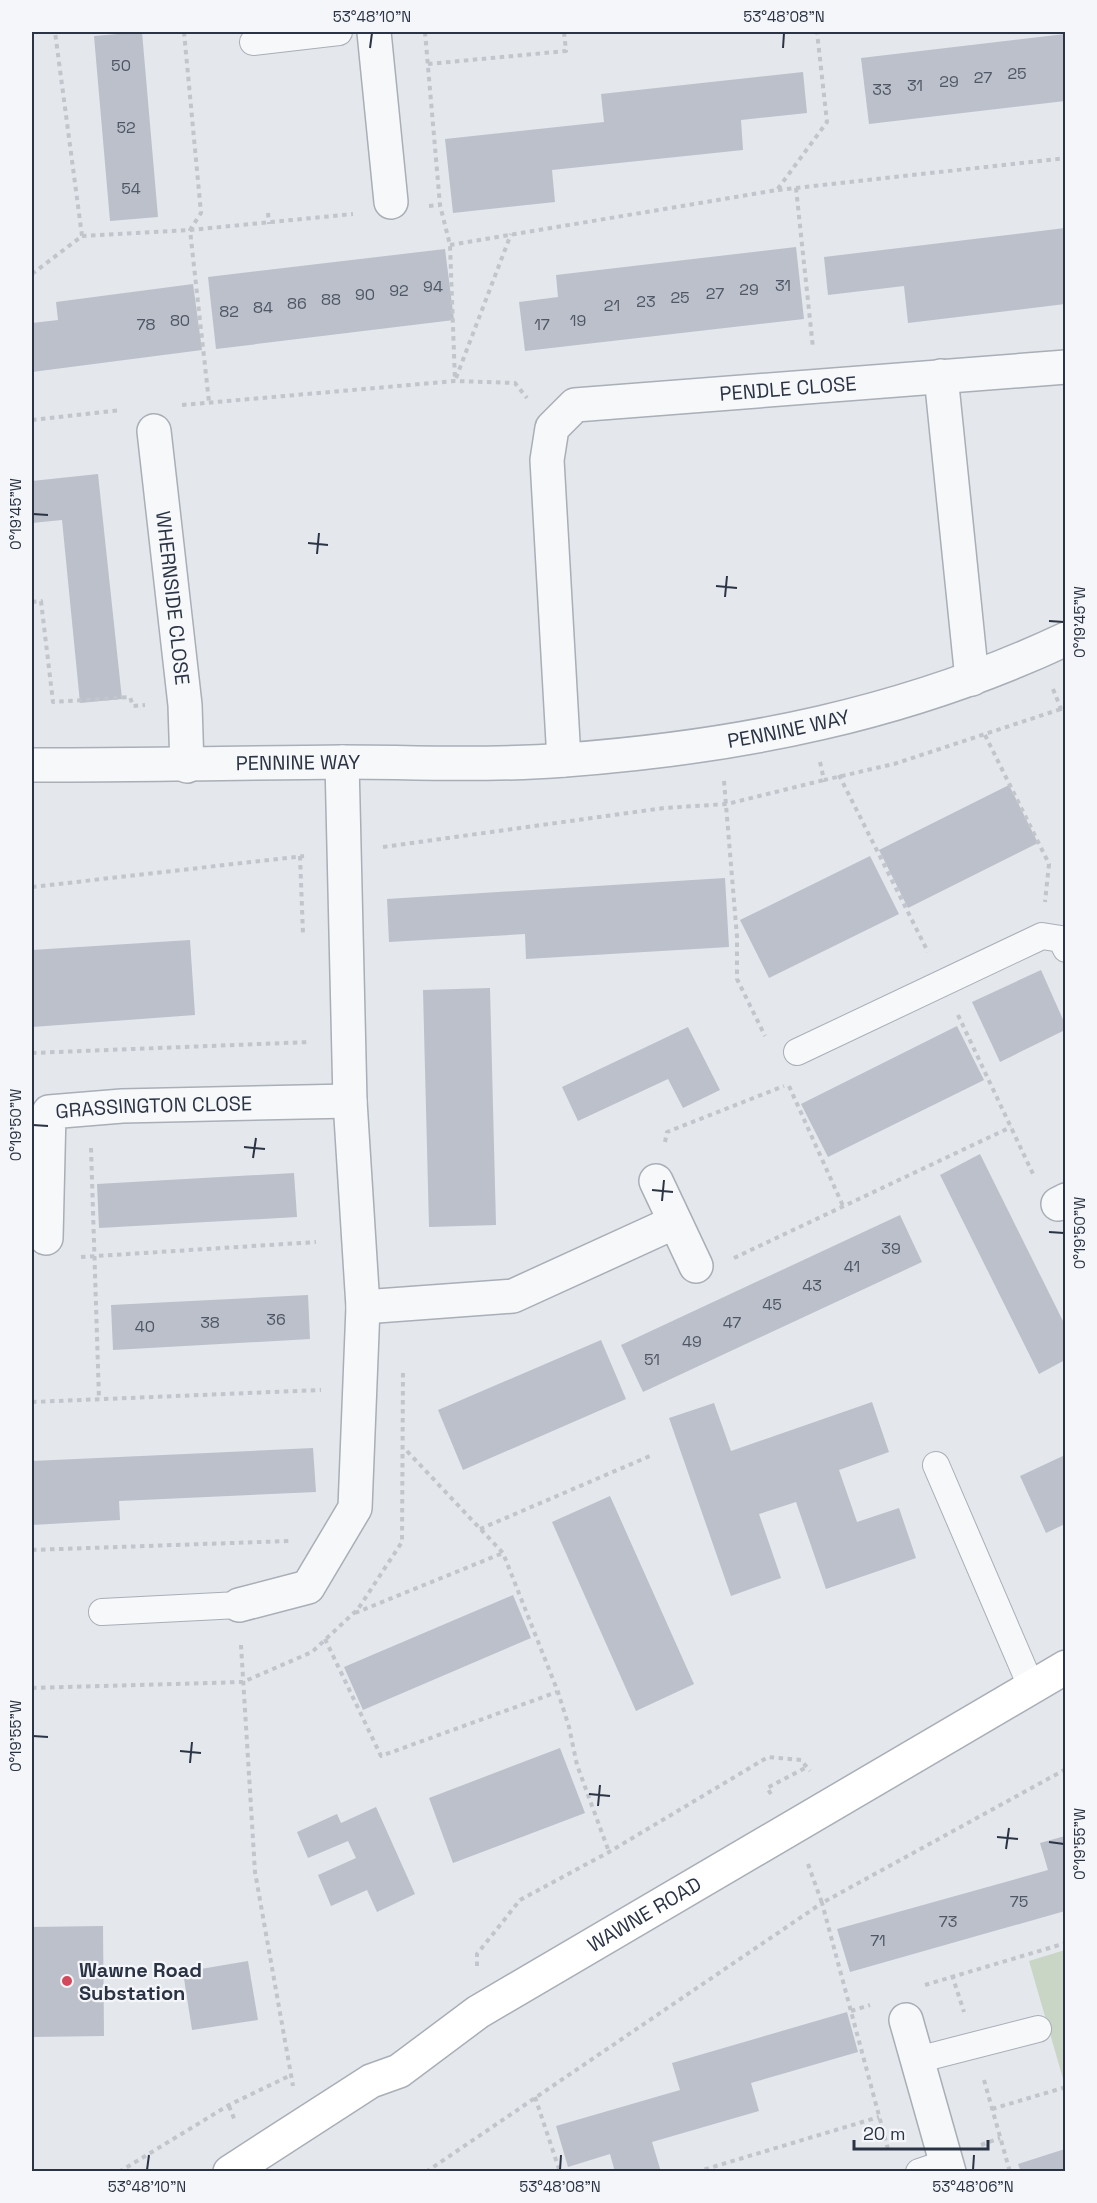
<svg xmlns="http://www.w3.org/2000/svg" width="1097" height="2203" font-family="'Space Grotesk',sans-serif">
  <rect width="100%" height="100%" fill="#e4e7ec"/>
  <!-- green -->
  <polygon fill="#c9d6c5" points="1065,1950 1065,2081 1064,2082 1029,1961"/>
  <!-- building -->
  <g fill="#bbc0ca">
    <polygon points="142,32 158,217 110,221 94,36"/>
    <polygon points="1065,34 1065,101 869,124 861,58"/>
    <polygon points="803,72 807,113 741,120 743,150 552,170 555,202 453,213 445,139 604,122 601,94"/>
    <polygon points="1065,228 1065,304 908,323 904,286 828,295 824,257"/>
    <polygon points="796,247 804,319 525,351 519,302 558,297 556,275"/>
    <polygon points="445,249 454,320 216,349 208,277"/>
    <polygon points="193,284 202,350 32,372 32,323 58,320 56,302"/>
    <polygon points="98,474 122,699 80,703 62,520 32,523 32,481"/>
    <polygon points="1009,785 1038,843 908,908 879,850"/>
    <polygon points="870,856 899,914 769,978 740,920"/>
    <polygon points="725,878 729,947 526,959 525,934 389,942 387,899"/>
    <polygon points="190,940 195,1015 32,1027 32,950"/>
    <polygon points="1041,970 1065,1024 1065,1030 1000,1062 972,1002"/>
    <polygon points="490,988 496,1225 429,1227 423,990"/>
    <polygon points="957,1026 984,1080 828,1157 801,1104"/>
    <polygon points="688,1027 720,1090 683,1108 668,1079 578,1121 562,1087"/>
    <polygon points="980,1154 1065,1325 1065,1360 1039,1374 940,1175"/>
    <polygon points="294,1173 297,1217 99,1228 97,1184"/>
    <polygon points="900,1215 922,1262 643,1392 621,1345"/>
    <polygon points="308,1295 310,1339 113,1350 111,1305"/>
    <polygon points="601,1340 626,1399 463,1470 438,1410"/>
    <polygon points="872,1402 889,1452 839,1470 857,1522 899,1508 916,1558 826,1589 796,1502 759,1514 781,1578 731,1596 669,1418 714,1403 731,1451"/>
    <polygon points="313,1448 316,1492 119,1501 120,1520 32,1525 32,1461"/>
    <polygon points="1065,1455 1065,1524 1046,1533 1020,1476"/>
    <polygon points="610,1496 694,1684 636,1711 552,1522"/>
    <polygon points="513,1595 531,1638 363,1710 344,1667"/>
    <polygon points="560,1748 585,1813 453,1863 429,1798"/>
    <polygon points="376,1807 415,1894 377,1912 367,1890 331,1906 318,1875 356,1858 348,1841 308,1858 297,1832 337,1814 341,1823"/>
    <polygon points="1065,1836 1065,1911 850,1972 837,1929 1048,1870 1040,1843"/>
    <polygon points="103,1926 104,2036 32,2037 32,1927"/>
    <polygon points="248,1961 258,2020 192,2030 183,1972"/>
    <polygon points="847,2012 858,2052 751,2083 759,2111 652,2142 661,2172 615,2172 610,2154 568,2167 556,2126 680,2090 672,2063"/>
    <polygon points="1065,2149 1065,2172 1021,2172 1018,2164"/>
  </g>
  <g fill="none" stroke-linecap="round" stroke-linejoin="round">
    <defs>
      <g id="lane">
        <polyline points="253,42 339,32"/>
        <polyline points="797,1052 1042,936 1061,939 1066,949"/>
        <polyline points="936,1465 1031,1686"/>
        <polyline points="102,1612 239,1605"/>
        <polyline points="917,2060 1038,2029"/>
        <polyline points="919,2172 946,2163"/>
      </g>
      <g id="street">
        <polyline points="374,32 391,202"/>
        <polyline points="941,376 972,679"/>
        <path id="s1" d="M 154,431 L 185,705 L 187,766"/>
        <path id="s2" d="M 564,760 L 547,460 L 552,428 L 575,405 L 1066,367"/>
        <path id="s3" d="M 32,765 C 135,765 239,763 343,762 C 417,762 491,766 565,760 C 740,747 906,714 1066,639"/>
        <polyline points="656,1181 696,1266"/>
        <polyline points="1058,1204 1066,1200"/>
        <path id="s4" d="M 46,1238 L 49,1112 L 122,1106 L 350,1101"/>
        <polyline points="363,1307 513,1296 675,1222"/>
        <polyline points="239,1605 308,1587 355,1508 363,1307 350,1101 342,762"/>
        <polyline points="906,2020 949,2172"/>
      </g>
      <g id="secondary">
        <path id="s5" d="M 230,2172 L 371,2081 L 399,2071 L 478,2012 L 1066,1667"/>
      </g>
    </defs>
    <!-- lane casing -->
    <use href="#lane" stroke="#a9aeb7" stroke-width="28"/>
    <!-- street casing -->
    <use href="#street" stroke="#a9aeb7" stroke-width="36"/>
    <!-- secondary casing -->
    <use href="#secondary" stroke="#a9aeb7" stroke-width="36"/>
    <!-- path -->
    <g stroke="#c2c5cb" stroke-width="4" stroke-dasharray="4.5 4.5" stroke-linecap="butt">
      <polyline points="184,32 201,213 190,230 209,402"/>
      <polyline points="425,32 440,205 450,245 455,381"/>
      <polyline points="428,64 566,51 564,32"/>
      <polyline points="796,188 813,348"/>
      <polyline points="778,190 1066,158"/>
      <polyline points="429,206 440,205"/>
      <polyline points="268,213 269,224"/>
      <polyline points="82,236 190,230 353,214"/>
      <polyline points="450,245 777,190 827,122 817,32"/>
      <polyline points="32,274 82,236 55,32"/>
      <polyline points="456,378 511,234"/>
      <polyline points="182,405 455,381 515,383 527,398"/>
      <polyline points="32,420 121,410"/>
      <polyline points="32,602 41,601 53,702 130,697 133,706 145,705"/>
      <polyline points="1053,689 1061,709 1066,708"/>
      <polyline points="985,735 1049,864 1045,902"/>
      <polyline points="820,762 824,780 894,764 1061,709"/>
      <polyline points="839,775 928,952"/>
      <polyline points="724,781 737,937 737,979 765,1036"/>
      <polyline points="383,847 664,808 727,804 824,780"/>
      <polyline points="300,856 303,934"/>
      <polyline points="32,887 304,856"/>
      <polyline points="958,1015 1033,1174"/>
      <polyline points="32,1053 310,1042"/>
      <polyline points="789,1086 843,1206"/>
      <polyline points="665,1142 667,1132 784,1086"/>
      <polyline points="91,1148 99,1399"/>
      <polyline points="81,1257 316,1242"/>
      <polyline points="734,1258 1011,1127"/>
      <polyline points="32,1402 321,1390"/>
      <polyline points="407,1451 503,1553 558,1692 569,1727 577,1765 609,1852"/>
      <polyline points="480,1529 650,1456"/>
      <polyline points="32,1550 289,1541"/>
      <polyline points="355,1613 503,1553"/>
      <polyline points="325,1639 381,1756 557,1692"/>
      <polyline points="241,1645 255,1872 293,2086"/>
      <polyline points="32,1688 243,1682 312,1652 358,1609 402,1542 403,1370"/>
      <polyline points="771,1794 767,1788 807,1767"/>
      <polyline points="808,1864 822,1903 1066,1769"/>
      <polyline points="477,1966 477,1954 520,1900 609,1852 768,1757 801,1760 810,1771"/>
      <polyline points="952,1975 964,2012"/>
      <polyline points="925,1985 1066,1943"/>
      <polyline points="851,2011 870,2005"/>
      <polyline points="984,2080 1010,2172"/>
      <polyline points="535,2097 560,2172"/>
      <polyline points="229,2106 235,2121"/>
      <polyline points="992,2109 1066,2087"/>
      <polyline points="981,2145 1000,2138"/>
      <polyline points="119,2172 229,2105 289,2076"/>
      <polyline points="426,2172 822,1903 889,2153"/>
      <polyline points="696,2172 879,2117"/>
    </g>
    <!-- lane -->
    <use href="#lane" stroke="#f7f8fa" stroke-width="26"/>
    <!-- street -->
    <use href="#street" stroke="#f7f8fa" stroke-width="33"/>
    <!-- secondary -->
    <use href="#secondary" stroke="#fff" stroke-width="33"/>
  </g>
  <!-- ticks -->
  <path fill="none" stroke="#2b3445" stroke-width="2" d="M 370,48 L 372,33M 783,48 L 784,33M 33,514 L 48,515M 308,543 L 328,545M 317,554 L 319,533M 716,586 L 737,588M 725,597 L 727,576M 1049,621 L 1064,622M 33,1125 L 48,1126M 244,1147 L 265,1149M 253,1158 L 256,1138M 652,1190 L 673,1192M 662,1201 L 664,1180M 1049,1232 L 1064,1233M 33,1736 L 48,1737M 180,1751 L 201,1753M 190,1763 L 192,1742M 589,1794 L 610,1796M 598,1806 L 600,1785M 997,1837 L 1018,1839M 1049,1842 L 1064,1844M 1006,1849 L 1009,1828M 147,2170 L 149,2155M 560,2170 L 561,2155M 973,2170 L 974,2155"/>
  <!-- markers -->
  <circle fill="#d1495b" stroke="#f4f6f9" stroke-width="2" cx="67" cy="1981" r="6"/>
  <g text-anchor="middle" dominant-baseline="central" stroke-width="4.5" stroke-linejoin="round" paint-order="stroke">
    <!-- number labels -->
    <g font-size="16" fill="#4f5766">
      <text x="121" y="65">50</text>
      <text x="1017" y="73">25</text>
      <text x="983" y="77">27</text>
      <text x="949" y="81">29</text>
      <text x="915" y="85">31</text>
      <text x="882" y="89">33</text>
      <text x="126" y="127">52</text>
      <text x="131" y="188">54</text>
      <text x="783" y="285">31</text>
      <text x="433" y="286">94</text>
      <text x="749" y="289">29</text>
      <text x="399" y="290">92</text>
      <text x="715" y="293">27</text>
      <text x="365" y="294">90</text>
      <text x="680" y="297">25</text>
      <text x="331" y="299">88</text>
      <text x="646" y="301">23</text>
      <text x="297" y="303">86</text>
      <text x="612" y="305">21</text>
      <text x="263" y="307">84</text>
      <text x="229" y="311">82</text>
      <text x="180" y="320">80</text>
      <text x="578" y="320">19</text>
      <text x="146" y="324">78</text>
      <text x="542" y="324">17</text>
      <text x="891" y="1248">39</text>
      <text x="852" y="1266">41</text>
      <text x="812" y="1285">43</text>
      <text x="772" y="1304">45</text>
      <text x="276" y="1319">36</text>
      <text x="210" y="1322">38</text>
      <text x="732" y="1322">47</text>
      <text x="145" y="1326">40</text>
      <text x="692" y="1341">49</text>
      <text x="652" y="1359">51</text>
      <text x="1019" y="1901">75</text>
      <text x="948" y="1921">73</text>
      <text x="878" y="1940">71</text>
    </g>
    <!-- street labels -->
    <g font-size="20" fill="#2b3445" stroke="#f4f6f9">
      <text stroke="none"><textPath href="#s2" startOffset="579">PENDLE CLOSE</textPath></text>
      <text stroke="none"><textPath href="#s1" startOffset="168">WHERNSIDE CLOSE</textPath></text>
      <text stroke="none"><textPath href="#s3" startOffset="759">PENNINE WAY</textPath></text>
      <text stroke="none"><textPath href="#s3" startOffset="266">PENNINE WAY</textPath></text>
      <text stroke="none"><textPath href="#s4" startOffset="231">GRASSINGTON CLOSE</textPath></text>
      <text stroke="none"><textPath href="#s5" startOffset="489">WAWNE ROAD</textPath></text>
    </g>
    <!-- poi labels -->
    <g font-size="20" font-weight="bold" fill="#2b3445" stroke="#f4f6f9" text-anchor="start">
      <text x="79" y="1970">Wawne Road<tspan x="79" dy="23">Substation</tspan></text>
    </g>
  </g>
  <!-- border -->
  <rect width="1097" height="2203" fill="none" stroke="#f4f6f9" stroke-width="66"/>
  <!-- scale -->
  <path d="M854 2140v9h134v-9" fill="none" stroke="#2b3445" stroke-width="3"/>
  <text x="863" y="2140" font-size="18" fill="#2b3445" stroke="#f4f6f9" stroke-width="4.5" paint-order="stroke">20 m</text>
  <rect x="33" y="33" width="1031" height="2137" fill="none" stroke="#2b3445" stroke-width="2"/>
  <g font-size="15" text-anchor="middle" fill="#2b3445">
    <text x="372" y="22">53°48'10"N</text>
    <text x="784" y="22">53°48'08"N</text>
    <text transform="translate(16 514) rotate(-90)" y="5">0°19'45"W</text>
    <text transform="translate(1080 622) rotate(-90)" y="5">0°19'45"W</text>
    <text transform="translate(16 1125) rotate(-90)" y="5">0°19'50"W</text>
    <text transform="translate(1080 1233) rotate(-90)" y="5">0°19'50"W</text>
    <text transform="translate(16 1736) rotate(-90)" y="5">0°19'55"W</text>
    <text transform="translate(1080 1844) rotate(-90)" y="5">0°19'55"W</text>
    <text x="147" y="2192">53°48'10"N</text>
    <text x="560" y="2192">53°48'08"N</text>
    <text x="973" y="2192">53°48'06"N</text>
  </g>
</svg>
